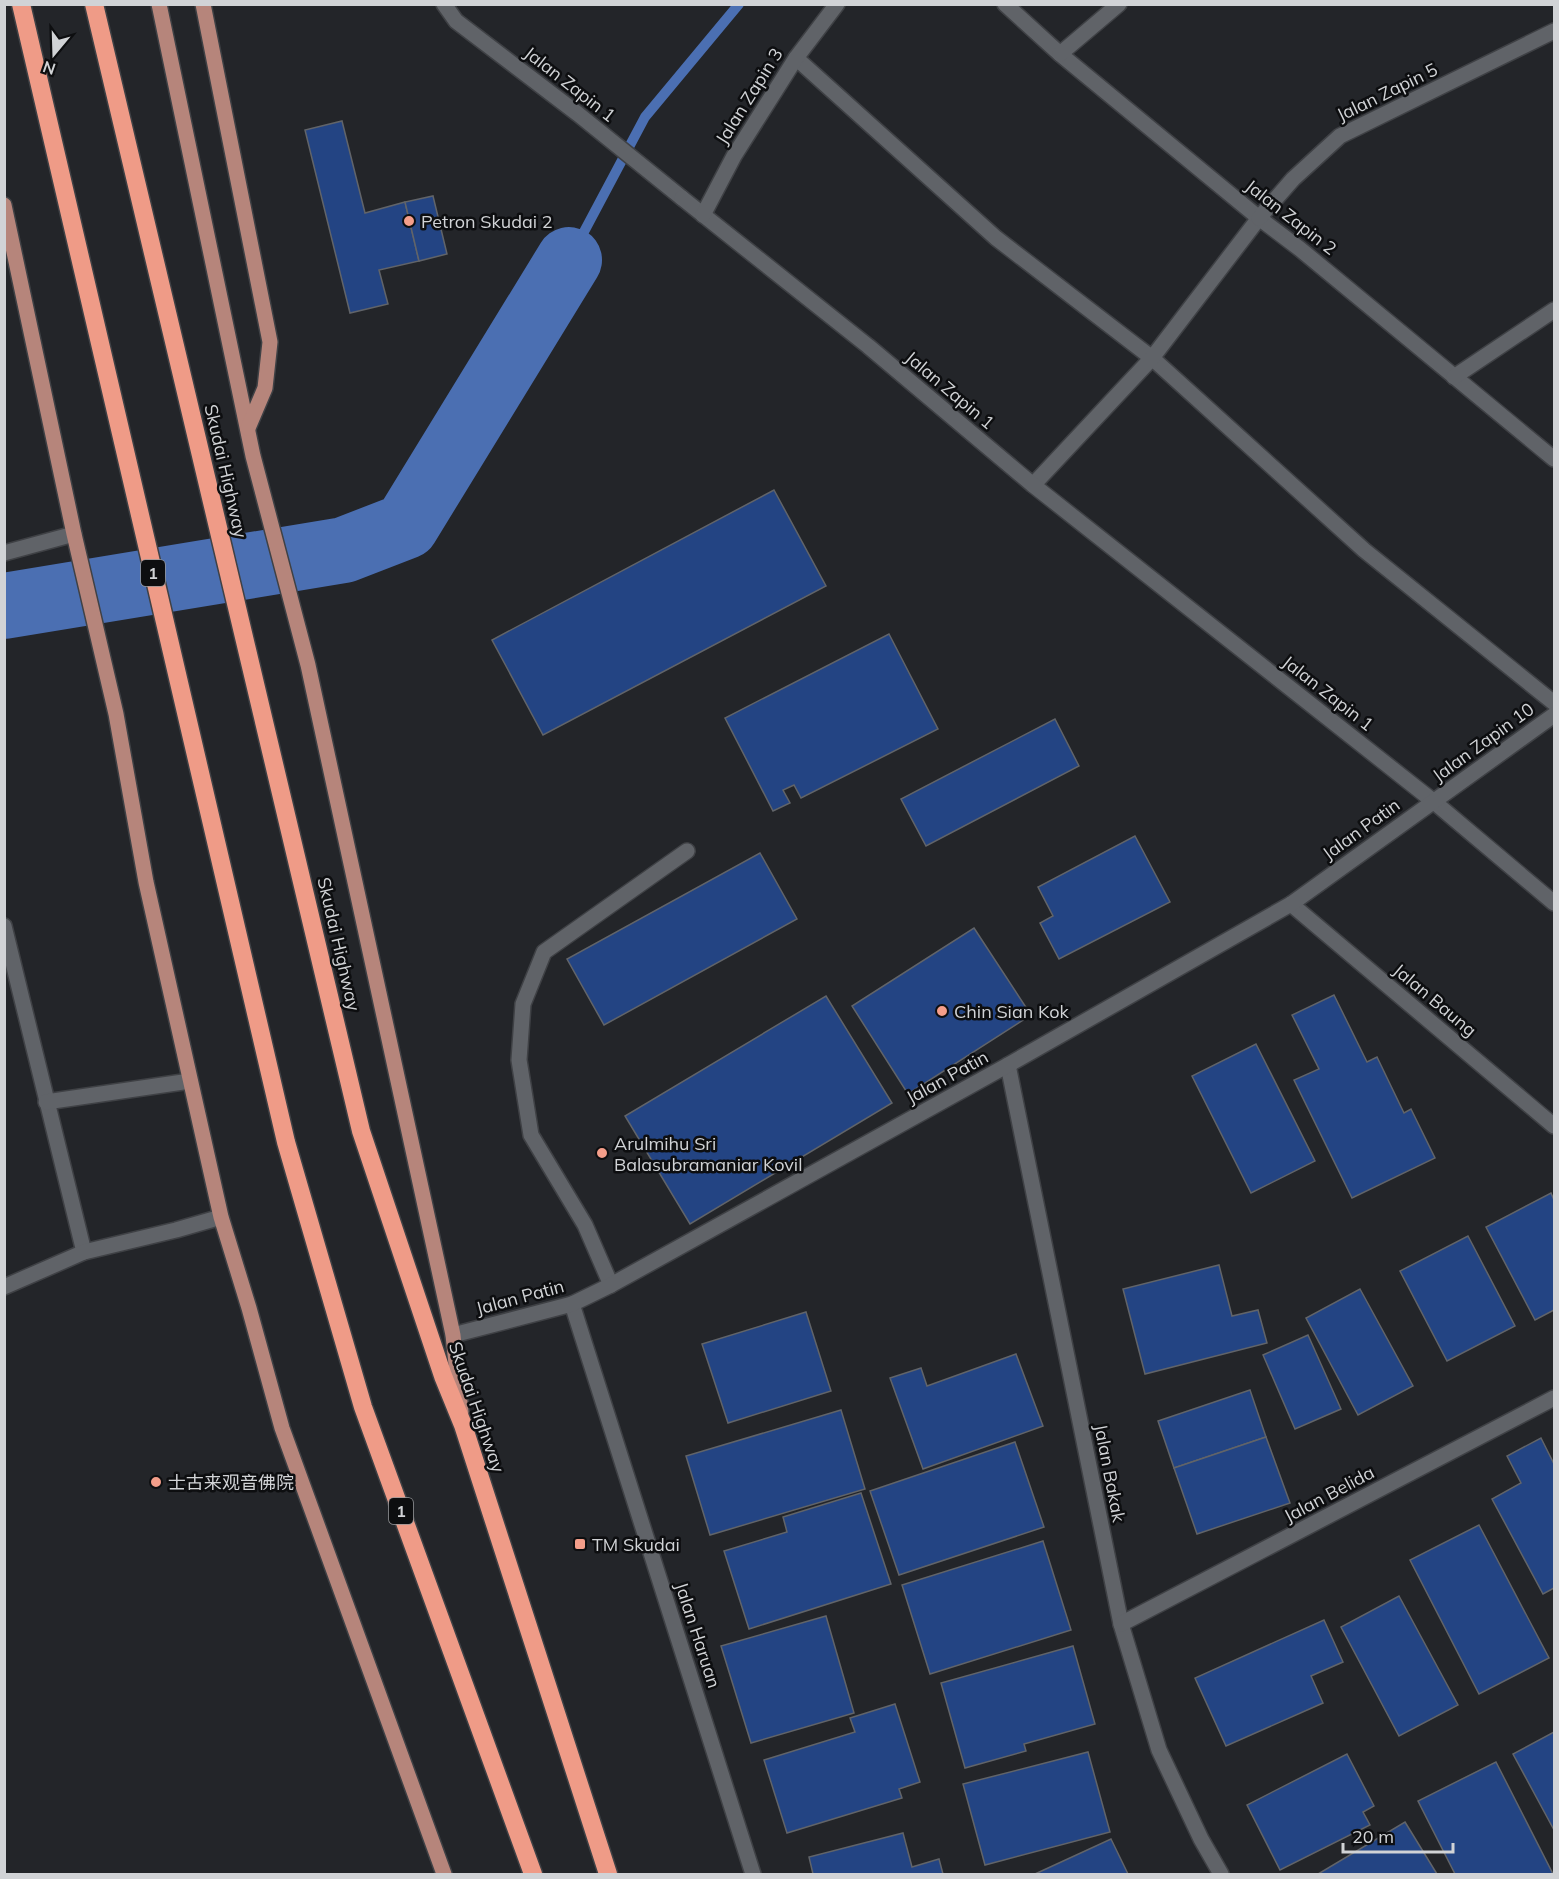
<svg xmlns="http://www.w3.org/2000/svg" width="1559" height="1879" font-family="Mulish,'Noto Sans SC',sans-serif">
  <rect width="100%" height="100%" fill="#232529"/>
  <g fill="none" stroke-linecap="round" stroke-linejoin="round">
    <!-- stream -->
    <polyline stroke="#4b6fb2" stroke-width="10" points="569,260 645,117 739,4"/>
    <!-- river -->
    <polyline stroke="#4b6fb2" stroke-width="66" points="4,606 344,550 406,526 569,260"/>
  </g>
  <!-- building -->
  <g fill="#234483" stroke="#616469" stroke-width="1.5">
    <polygon points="342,121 365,213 405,202 419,261 379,270 388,304 350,313 305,130"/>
    <polygon points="433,196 447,254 419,261 405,202"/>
    <polygon points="774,490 826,586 543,735 492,640"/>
    <polygon points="889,634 938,729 801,798 794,785 783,790 790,803 773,811 725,718"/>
    <polygon points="1055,719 1079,766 926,846 901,799"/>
    <polygon points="1135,836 1170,902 1059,959 1040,923 1053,916 1038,887"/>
    <polygon points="760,853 797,919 604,1025 567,959"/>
    <polygon points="974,928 1031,1015 908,1094 852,1006"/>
    <polygon points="1334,995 1367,1062 1377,1057 1404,1113 1411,1109 1435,1158 1352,1198 1294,1080 1319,1069 1292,1015"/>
    <polygon points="826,996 892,1103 690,1224 625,1116"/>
    <polygon points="1256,1044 1315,1161 1251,1193 1192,1076"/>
    <polygon points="1551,1193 1554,1200 1554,1310 1535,1320 1486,1227"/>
    <polygon points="1468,1236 1515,1326 1447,1361 1400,1271"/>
    <polygon points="1219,1265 1232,1316 1258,1310 1267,1343 1145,1374 1123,1289"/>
    <polygon points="1360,1289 1413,1386 1358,1415 1306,1318"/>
    <polygon points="806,1312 831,1391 728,1423 702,1344"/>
    <polygon points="1308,1335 1341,1409 1295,1429 1263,1355"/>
    <polygon points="1016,1354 1043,1426 923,1469 890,1378 921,1368 927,1386"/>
    <polygon points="1250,1390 1266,1437 1174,1468 1158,1421"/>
    <polygon points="841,1410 865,1489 710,1535 686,1456"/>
    <polygon points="1266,1437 1290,1503 1197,1534 1174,1468"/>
    <polygon points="1541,1438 1554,1464 1554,1588 1543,1594 1492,1499 1521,1483 1507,1456"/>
    <polygon points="1015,1442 1044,1527 899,1575 870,1491"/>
    <polygon points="861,1493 891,1584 749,1629 724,1551 787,1532 783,1517"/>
    <polygon points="1479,1525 1549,1658 1479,1694 1410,1560"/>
    <polygon points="1043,1541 1071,1630 930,1674 902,1585"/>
    <polygon points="1399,1596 1458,1705 1399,1736 1341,1627"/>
    <polygon points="826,1616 854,1713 751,1743 721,1646"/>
    <polygon points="1324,1620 1343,1662 1311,1676 1323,1703 1226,1746 1195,1678"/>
    <polygon points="1073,1646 1095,1724 1024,1744 1026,1751 965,1768 941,1683"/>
    <polygon points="895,1704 920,1782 899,1789 902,1798 787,1833 764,1760 855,1732 850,1718"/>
    <polygon points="1554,1732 1554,1830 1513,1754"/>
    <polygon points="1088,1752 1110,1832 985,1865 963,1784"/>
    <polygon points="1347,1754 1374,1806 1363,1812 1370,1825 1280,1870 1247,1805"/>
    <polygon points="1496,1762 1553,1874 1455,1874 1418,1801"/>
    <polygon points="1405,1822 1437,1874 1318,1874"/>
    <polygon points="903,1833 912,1867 939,1859 943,1874 813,1874 809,1857"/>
    <polygon points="1111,1839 1128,1874 1035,1874"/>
  </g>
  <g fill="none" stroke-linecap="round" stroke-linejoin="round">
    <defs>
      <g id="lane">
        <polyline points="444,4 456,21 578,114 682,198"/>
        <polyline points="796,58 996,238 1152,358 1364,550 1554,703"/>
        <polyline points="1033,485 1152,358 1259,218"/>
        <polyline points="611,1285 585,1225 531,1135 519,1060 523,1004 544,952 687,851"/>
      </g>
      <g id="street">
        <polyline points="1005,4 1060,54 1259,218 1300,249 1554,459"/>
        <polyline points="1060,54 1119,4"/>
        <polyline points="682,198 868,346 1033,485 1433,801 1554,903"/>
        <polyline points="703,215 734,156 796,58 837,4"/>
        <polyline points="1259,218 1293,179 1340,136 1554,31"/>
        <polyline points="1454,377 1554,310"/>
        <polyline points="4,553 74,534"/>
        <polyline points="4,926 84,1252"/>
        <polyline points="1008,1065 1121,1624 1159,1750 1201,1839 1221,1874"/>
        <polyline points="46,1102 190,1081"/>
        <polyline points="4,1287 84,1252 176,1230 221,1217"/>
        <polyline points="572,1304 753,1874"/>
        <polyline points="1121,1624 1554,1398"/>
      </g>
      <g id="secondary">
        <polyline points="1291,904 1554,1126"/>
        <polyline points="453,1335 572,1304 611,1285 1008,1065 1291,904 1554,715"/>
      </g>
      <g id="primary">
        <polyline points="159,4 253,456 308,665 453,1335 461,1412"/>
        <polyline points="203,4 270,342 265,388 248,428"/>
        <polyline points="4,205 74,534 116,714 146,882 221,1217 249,1308 282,1428 444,1874"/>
      </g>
      <g id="highway">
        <polyline points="21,4 286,1142 363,1407 533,1874"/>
        <polyline points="94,4 361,1131 443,1376 463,1425 608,1874"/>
      </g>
    </defs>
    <!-- lane casing -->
    <use href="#lane" stroke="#3f4145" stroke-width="18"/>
    <!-- street casing -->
    <use href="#street" stroke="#3f4145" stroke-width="18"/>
    <!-- secondary casing -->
    <use href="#secondary" stroke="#3f4145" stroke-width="18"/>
    <!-- primary casing -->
    <use href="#primary" stroke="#3f4145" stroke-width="18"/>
    <!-- highway casing -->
    <use href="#highway" stroke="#3f4145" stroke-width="21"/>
    <!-- lane -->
    <use href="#lane" stroke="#606368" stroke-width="15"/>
    <!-- street -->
    <use href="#street" stroke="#606368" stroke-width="15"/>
    <!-- secondary -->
    <use href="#secondary" stroke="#606368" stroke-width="15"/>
    <!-- primary -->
    <use href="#primary" stroke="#b6857b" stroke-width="15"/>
    <!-- highway -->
    <use href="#highway" stroke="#ef9b87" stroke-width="18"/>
  </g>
  <!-- markers -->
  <g fill="#f49e8a" stroke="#0d0e10" stroke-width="2">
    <circle cx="409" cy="221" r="6"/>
    <circle cx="942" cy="1011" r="6"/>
    <circle cx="602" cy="1153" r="6"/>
    <circle cx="156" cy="1482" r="6"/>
    <rect x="574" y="1538" width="12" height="12" rx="3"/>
  </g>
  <g text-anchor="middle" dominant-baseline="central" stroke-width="5" stroke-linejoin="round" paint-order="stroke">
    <!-- shield labels -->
    <g fill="#0d0e10" stroke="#96989b" stroke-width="1.5">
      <rect x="141" y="560" width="24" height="26" rx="4.5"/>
      <rect x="389" y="1498" width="24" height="26" rx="4.5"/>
    </g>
    <g font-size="16" font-weight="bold" fill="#d1d3d6">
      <text x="153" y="573">1</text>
      <text x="401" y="1511">1</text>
    </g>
    <!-- street labels -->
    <g font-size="18" fill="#d1d3d6" stroke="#0d0e10">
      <text transform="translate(570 84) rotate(38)">Jalan Zapin 1</text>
      <text transform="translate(1387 92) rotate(-26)">Jalan Zapin 5</text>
      <text transform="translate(749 96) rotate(-58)">Jalan Zapin 3</text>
      <text transform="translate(1291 217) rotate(38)">Jalan Zapin 2</text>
      <text transform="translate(950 390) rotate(40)">Jalan Zapin 1</text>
      <text transform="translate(226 471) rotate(77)">Skudai Highway</text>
      <text transform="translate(1328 693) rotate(38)">Jalan Zapin 1</text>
      <text transform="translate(1483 742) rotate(-36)">Jalan Zapin 10</text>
      <text transform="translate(1361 829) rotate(-36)">Jalan Patin</text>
      <text transform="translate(339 944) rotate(77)">Skudai Highway</text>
      <text transform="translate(1435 1000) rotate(40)">Jalan Baung</text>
      <text transform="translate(947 1077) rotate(-29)">Jalan Patin</text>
      <text transform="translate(520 1297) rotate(-15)">Jalan Patin</text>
      <text transform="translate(477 1407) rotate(71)">Skudai Highway</text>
      <text transform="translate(1110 1473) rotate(79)">Jalan Bakak</text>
      <text transform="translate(1329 1494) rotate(-28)">Jalan Belida</text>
      <text transform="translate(698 1635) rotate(72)">Jalan Haruan</text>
    </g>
    <!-- poi labels -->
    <g font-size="18" fill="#d1d3d6" stroke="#0d0e10" text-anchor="start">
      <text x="421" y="221">Petron Skudai 2</text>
      <text x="954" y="1011">Chin Sian Kok</text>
      <text x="614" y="1143">Arulmihu Sri<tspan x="614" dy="21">Balasubramaniar Kovil</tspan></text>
      <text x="168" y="1482">士古来观音佛院</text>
      <text x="592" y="1544">TM Skudai</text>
    </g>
  </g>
  <!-- border -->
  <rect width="1559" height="1879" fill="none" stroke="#d1d3d6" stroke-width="12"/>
  <!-- north arrow -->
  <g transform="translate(54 54) rotate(199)" stroke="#0d0e10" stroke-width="4.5" paint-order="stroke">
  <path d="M0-4.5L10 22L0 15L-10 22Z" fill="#d1d3d6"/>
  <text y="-9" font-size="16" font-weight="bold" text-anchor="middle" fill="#d1d3d6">N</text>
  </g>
  <!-- scale -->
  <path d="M1343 1843v9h110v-9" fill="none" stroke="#d1d3d6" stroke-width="3"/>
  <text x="1352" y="1843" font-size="18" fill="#d1d3d6" stroke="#0d0e10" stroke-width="4.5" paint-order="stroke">20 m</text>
</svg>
